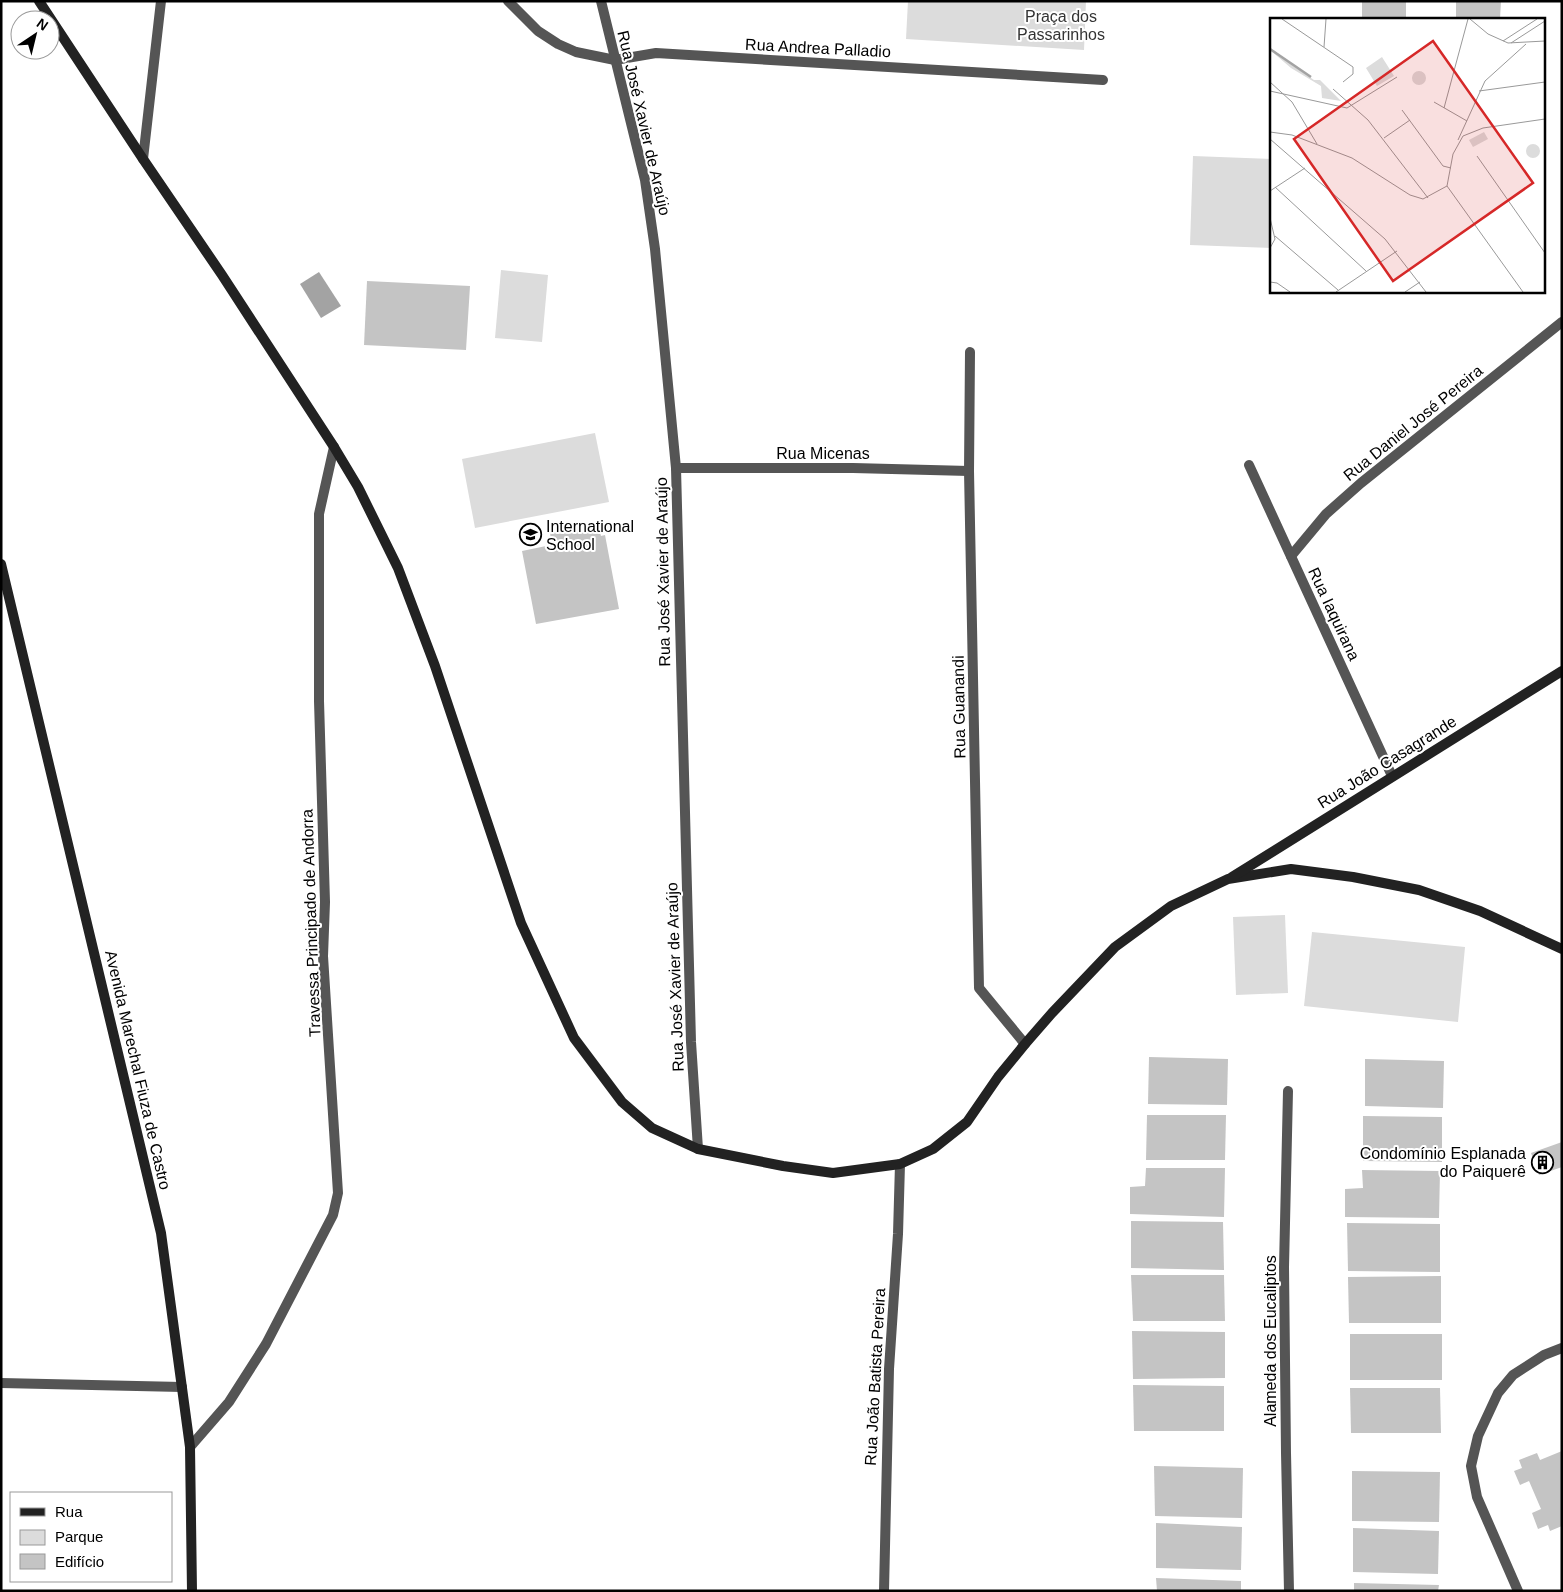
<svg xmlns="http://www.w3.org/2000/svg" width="1563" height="1592" font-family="Helvetica,sans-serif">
  <rect width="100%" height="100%" fill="#fff"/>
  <!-- green -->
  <g fill="#dcdcdc">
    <polygon points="908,1 1086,1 1084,50 906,39"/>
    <polygon points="1193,156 1272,159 1272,248 1190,245"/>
    <polygon points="501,270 548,275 542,342 495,338"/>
    <polygon points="595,433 609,502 475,528 462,459"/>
    <polygon points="1285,915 1288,993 1236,995 1233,917"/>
    <polygon points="1312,932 1465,947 1458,1022 1304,1006"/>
  </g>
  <!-- water -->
  <polygon fill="#a3a3a3" points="319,272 341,306 321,318 300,284"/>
  <!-- building -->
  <g fill="#c4c4c4">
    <rect x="1362" y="1" width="44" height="18"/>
    <polygon points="1456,1 1501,1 1500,19 1456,19"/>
    <polygon points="367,281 470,286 466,350 364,345"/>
    <polygon points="597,522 601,536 605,535 619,609 536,624 522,551 551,545 550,530"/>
    <polygon points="1149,1057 1228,1059 1227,1105 1148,1104"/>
    <polygon points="1365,1059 1444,1061 1443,1108 1365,1106"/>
    <polygon points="1147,1115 1226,1115 1225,1160 1146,1160"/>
    <polygon points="1363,1116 1442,1117 1442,1162 1363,1161"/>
    <polygon points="1562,1142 1562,1167 1539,1175 1531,1153"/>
    <polygon points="1146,1168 1225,1168 1224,1217 1130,1214 1130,1187 1145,1186"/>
    <polygon points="1362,1170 1440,1171 1439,1218 1345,1217 1345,1189 1363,1188"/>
    <polygon points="1131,1221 1223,1222 1224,1270 1131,1268"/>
    <polygon points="1347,1223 1440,1224 1440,1272 1348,1271"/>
    <polygon points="1131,1275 1224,1275 1225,1321 1133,1321"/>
    <polygon points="1441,1276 1441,1323 1349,1323 1348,1277"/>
    <polygon points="1132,1331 1225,1332 1225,1378 1133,1379"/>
    <rect x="1350" y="1334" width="92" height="46"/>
    <polygon points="1133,1385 1224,1386 1224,1431 1134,1431"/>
    <polygon points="1350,1388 1440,1388 1441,1433 1351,1433"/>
    <polygon points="1562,1451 1562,1526 1550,1531 1548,1525 1538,1529 1532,1513 1541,1509 1529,1481 1520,1485 1514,1471 1522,1468 1519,1460 1537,1453 1540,1460"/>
    <polygon points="1154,1466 1243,1468 1242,1518 1155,1516"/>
    <polygon points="1352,1471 1440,1472 1439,1522 1352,1521"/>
    <polygon points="1156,1523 1242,1527 1241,1570 1156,1568"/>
    <polygon points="1353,1528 1439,1531 1438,1574 1353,1572"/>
    <polygon points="1156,1578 1241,1581 1241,1591 1157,1591"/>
    <polygon points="1354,1583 1439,1585 1438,1591 1354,1591"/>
  </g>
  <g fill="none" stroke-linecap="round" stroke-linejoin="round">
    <!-- street -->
    <g stroke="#555" stroke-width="10">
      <polyline points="508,1 538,31 558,44 576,52 615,60 656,53 1103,80"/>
      <polyline points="601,1 645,180 655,249 676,468 691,1042 698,1149"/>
      <polyline points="143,159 161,1"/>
      <polyline points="970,352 969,471 979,988 1025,1044"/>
      <polyline points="1249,465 1392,776"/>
      <polyline points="676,468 853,468 969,471"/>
      <polyline points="1291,556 1326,514 1361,483 1562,322"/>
      <polyline points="1288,1091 1284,1267 1286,1453 1289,1591"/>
      <polyline points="1,1383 182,1387"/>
      <polyline points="190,1447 229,1402 266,1344 333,1215 338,1193 323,956 325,902 319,701 319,514 334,447"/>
      <polyline points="884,1591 889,1369 898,1234 900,1164"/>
      <polyline points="1518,1591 1477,1497 1471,1466 1478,1436 1498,1393 1513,1375 1544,1355 1562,1348"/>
    </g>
    <!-- secondary -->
    <g stroke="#222" stroke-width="10">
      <polyline points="39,1 143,159 222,275 334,447 358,487 398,568 435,666 521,923 574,1038 622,1102 652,1128 698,1149 783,1166 833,1173 900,1164 933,1149 967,1122 998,1077 1025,1044 1052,1013 1115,947 1171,906 1228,879 1291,869 1353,877 1419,890 1480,911 1562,949"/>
      <polyline points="1,564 161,1233 190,1447 192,1591"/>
      <polyline points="1232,877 1562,671"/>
    </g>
  </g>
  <!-- icons -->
  <defs>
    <symbol id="school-ring" viewBox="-11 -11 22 22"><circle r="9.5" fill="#fff" stroke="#000" stroke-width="1.5"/><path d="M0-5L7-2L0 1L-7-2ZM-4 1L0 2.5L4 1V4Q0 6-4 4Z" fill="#000"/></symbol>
    <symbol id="building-ring" viewBox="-11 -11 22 22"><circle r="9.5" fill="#fff" stroke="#000" stroke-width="1.5"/><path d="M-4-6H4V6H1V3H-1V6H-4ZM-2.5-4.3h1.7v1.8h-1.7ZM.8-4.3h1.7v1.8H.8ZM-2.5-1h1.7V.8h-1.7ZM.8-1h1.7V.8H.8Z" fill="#000"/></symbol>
  </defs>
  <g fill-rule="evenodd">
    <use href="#school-ring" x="518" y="522" width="25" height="25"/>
    <use href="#building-ring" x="1530" y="1150" width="25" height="25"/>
  </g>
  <g text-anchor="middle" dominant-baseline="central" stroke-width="4" stroke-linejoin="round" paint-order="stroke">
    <!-- park labels -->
    <g font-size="16" fill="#333" stroke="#fff">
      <text x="1061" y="16">Praça dos<tspan x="1061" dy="18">Passarinhos</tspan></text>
    </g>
    <!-- street labels -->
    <g font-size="16" fill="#000" stroke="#fff">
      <text transform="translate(818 48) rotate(3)">Rua Andrea Palladio</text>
      <text transform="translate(644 123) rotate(77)">Rua José Xavier de Araújo</text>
      <text transform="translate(1413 423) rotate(-39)">Rua Daniel José Pereira</text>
      <text x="823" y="453">Rua Micenas</text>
      <text transform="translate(663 572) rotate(-91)">Rua José Xavier de Araújo</text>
      <text transform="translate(1334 614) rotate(65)">Rua Iaquirana</text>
      <text transform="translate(959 707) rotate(-91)">Rua Guanandi</text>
      <text transform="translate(1387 762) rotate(-32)">Rua João Casagrande</text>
      <text transform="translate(311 923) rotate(-92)">Travessa Principado de Andorra</text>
      <text transform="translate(675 977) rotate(-92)">Rua José Xavier de Araújo</text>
      <text transform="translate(138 1070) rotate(77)">Avenida Marechal Fiuza de Castro</text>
      <text transform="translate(1270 1341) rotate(-90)">Alameda dos Eucaliptos</text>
      <text transform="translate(875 1377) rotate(-87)">Rua João Batista Pereira</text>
    </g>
    <!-- poi labels -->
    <g font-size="16" fill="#000" stroke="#fff" text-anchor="start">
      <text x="546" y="526">International<tspan x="546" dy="18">School</tspan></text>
      <text x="1526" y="1153" text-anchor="end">Condomínio Esplanada<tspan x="1526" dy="18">do Paiquerê</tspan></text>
    </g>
  </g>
  <!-- overview -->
  <g transform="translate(1270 18)">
    <rect width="275" height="275" fill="#fff"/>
    <path d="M 0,32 L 44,62 L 50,62 L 71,83 L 52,80 L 51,68 L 21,50 ZM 112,39 L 124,58 L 107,68 L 96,50 ZM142 60a7 7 0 1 1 14 0a7 7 0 1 1-14 0ZM 214,114 L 218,121 L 203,129 L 199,122 ZM256 133a7 7 0 1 1 14 0a7 7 0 1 1-14 0Z" fill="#dcdcdc"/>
    <path fill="none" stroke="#a3a3a3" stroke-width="2.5" d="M 0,31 L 41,59"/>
    <path fill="none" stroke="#999" stroke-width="1" d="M 12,1 L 83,49 L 83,56 L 73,64M 200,1 L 218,16 L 238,25 L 275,23M 233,23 L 267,1M 241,25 L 275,3M 54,29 L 56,1M 0,64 L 22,84 L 47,126M 63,71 L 98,102 L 158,180M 0,73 L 77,90 L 127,59M 209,73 L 275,64M 164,84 L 197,103M 174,90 L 198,1M 132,92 L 173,148 L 181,150M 0,114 L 22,117 L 82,140 L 140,177 L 153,181 L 177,168 L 183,136 L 193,118 L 213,110 L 275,101M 114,120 L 140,102M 0,121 L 115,221 L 156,274M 188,122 L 215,63 L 256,26M 207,138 L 275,235M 177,168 L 253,274M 5,169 L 96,253M 0,173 L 35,150M 0,200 L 5,221 L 0,230M 5,218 L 68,272M 0,264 L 7,265 L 20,274M 66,274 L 127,233M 135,274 L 150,264"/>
    <path fill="#d62828" fill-opacity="0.15" stroke="#d62828" stroke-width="2.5" d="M 163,23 L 263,165 L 123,263 L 24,121 Z"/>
    <rect width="275" height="275" fill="none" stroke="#000" stroke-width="2.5"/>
  </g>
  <!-- border -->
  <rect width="1563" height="1592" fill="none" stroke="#000000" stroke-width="5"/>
  <!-- legend -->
  <rect x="10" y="1492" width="162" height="90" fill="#ffffff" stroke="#999999"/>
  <rect x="20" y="1508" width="25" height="8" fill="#222222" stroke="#999999"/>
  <text x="55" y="1517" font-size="15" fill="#000000">Rua</text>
  <rect x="20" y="1530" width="25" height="15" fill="#dcdcdc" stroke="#999999"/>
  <text x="55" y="1542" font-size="15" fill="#000000">Parque</text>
  <rect x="20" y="1554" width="25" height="15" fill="#c4c4c4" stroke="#999999"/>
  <text x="55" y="1567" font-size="15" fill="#000000">Edifício</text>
  <!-- north arrow -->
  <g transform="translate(35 35) rotate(35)"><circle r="24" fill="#ffffff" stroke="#999999"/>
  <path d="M0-4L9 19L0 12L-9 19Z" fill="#000000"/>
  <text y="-8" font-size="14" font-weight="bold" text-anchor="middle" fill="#000000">N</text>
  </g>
</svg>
